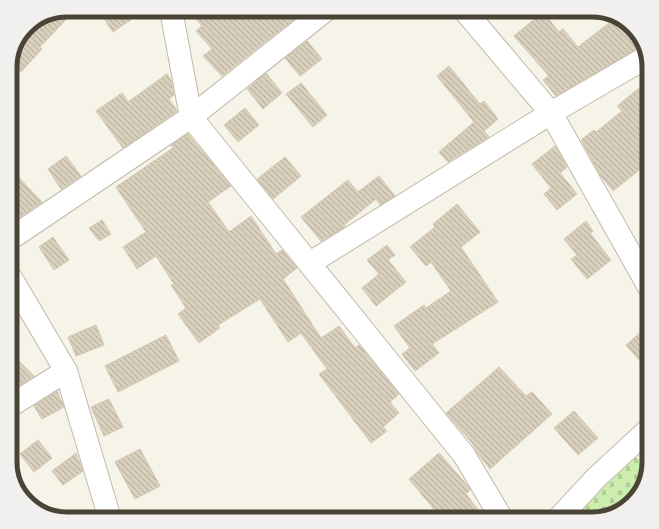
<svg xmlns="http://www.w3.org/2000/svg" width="659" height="529" font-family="Mulish,sans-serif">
  <defs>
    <pattern id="cemetery-stones" width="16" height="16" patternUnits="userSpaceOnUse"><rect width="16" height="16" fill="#ccedae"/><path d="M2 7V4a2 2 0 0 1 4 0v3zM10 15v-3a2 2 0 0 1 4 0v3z" fill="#b1cc96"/></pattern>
    <pattern id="building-back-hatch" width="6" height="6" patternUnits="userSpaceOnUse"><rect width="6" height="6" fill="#d8cfbd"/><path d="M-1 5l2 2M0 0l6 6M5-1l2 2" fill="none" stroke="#b1aa9a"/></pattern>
  </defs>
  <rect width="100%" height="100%" fill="#f6f3e9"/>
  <!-- cemetery -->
  <path fill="url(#cemetery-stones)" d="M 631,452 L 647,468 C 644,477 641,493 634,500 C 617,519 590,519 567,519 Z"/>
  <!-- building -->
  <g fill="url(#building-back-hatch)" stroke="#d4c8b0">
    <polygon points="66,10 75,10 40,47 42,49 21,72 10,62 29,24"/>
    <polygon points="98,10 145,10 113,32"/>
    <polygon points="189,10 306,10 222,76 203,56 212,49 196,31 202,26"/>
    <polygon points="543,12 559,32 563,29 578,47 609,23 611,25 618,19 630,24 644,45 556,96 543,80 549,76 514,36"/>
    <polygon points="307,41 322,59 300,76 285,58"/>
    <polygon points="449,66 480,104 484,101 498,119 484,131 489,137 448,162 439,152 474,122 437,76"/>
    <polygon points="266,73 282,93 263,109 247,89"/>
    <polygon points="167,74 171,80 174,95 169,99 177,111 123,148 96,111 122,93 128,102"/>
    <polygon points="649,80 649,162 613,191 601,176 581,140 594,130 596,132 622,111 617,106"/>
    <polygon points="301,83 327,115 313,127 286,94"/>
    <polygon points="245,108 259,125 238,142 224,125"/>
    <polygon points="188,134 231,186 208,202 229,232 251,216 276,254 282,250 297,268 283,279 321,338 339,326 355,348 359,345 399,394 390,402 399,413 383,427 387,431 371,443 319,374 327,369 301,333 288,342 260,299 218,325 220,328 199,343 178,314 186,308 171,285 174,284 156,256 137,269 123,247 146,232 116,187 173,148 171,145"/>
    <polygon points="555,146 567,167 560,173 577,194 557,210 544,194 551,188 532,164"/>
    <polygon points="66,156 81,176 61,189 48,169"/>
    <polygon points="285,157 301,176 273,199 257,179"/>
    <polygon points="10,168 42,202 10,224"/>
    <polygon points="379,176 395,196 380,205 376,199 344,225 345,227 321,241 301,217 348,180 358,192"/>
    <polygon points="457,204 480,232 461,247 498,302 432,344 439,353 415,371 402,354 410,348 394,326 424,305 426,308 451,291 431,262 426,266 410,247 435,227 433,224"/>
    <polygon points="102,220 111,234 99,241 89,228"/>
    <polygon points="586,221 593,231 590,233 611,260 587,279 571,259 577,255 564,239"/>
    <polygon points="53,237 69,260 54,270 39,247"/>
    <polygon points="387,245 395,255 388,260 406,282 376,306 362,288 379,274 367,260"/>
    <polygon points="96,325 104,345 76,356 68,337"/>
    <polygon points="649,325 649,371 626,345"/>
    <polygon points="166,335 179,361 118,392 105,366"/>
    <polygon points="10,352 34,376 20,385 10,374"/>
    <polygon points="499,367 526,396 532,392 552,414 490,469 479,455 472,443 446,413"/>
    <polygon points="57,391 64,407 42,419 34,406"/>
    <polygon points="109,399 123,427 104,436 91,407"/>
    <polygon points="574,411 598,438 578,455 554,428"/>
    <polygon points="38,440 52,458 34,472 20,454"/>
    <polygon points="140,449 160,486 135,499 115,462"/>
    <polygon points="76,453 83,471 63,485 52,471"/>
    <polygon points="439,453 468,486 470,490 466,494 485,519 442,519 409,479"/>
  </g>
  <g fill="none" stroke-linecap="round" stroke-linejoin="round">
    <defs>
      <g id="minor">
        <polyline points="171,10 191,117 464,455 502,519"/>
        <polyline points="464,10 551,113 649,287"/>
        <polyline points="10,239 191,117 326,10"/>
        <polyline points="310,263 551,113 647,57"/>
        <polyline points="10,276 66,371 110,519"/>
        <polyline points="10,406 66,371"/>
        <polyline points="558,519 596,478 649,429"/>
      </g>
    </defs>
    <!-- minor casing -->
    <use href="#minor" stroke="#c2bbaa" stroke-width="24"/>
    <!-- minor -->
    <use href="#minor" stroke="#fff" stroke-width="22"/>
  </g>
  <!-- crop -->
  <path d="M0 0H659V529H0ZM67 17H592A50 50 0 0 1 642 67V462A50 50 0 0 1 592 512H67A50 50 0 0 1 17 462V67A50 50 0 0 1 67 17Z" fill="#f1f0ef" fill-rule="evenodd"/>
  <path fill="none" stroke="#4a4436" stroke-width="5" d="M67 17H592A50 50 0 0 1 642 67V462A50 50 0 0 1 592 512H67A50 50 0 0 1 17 462V67A50 50 0 0 1 67 17Z"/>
</svg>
